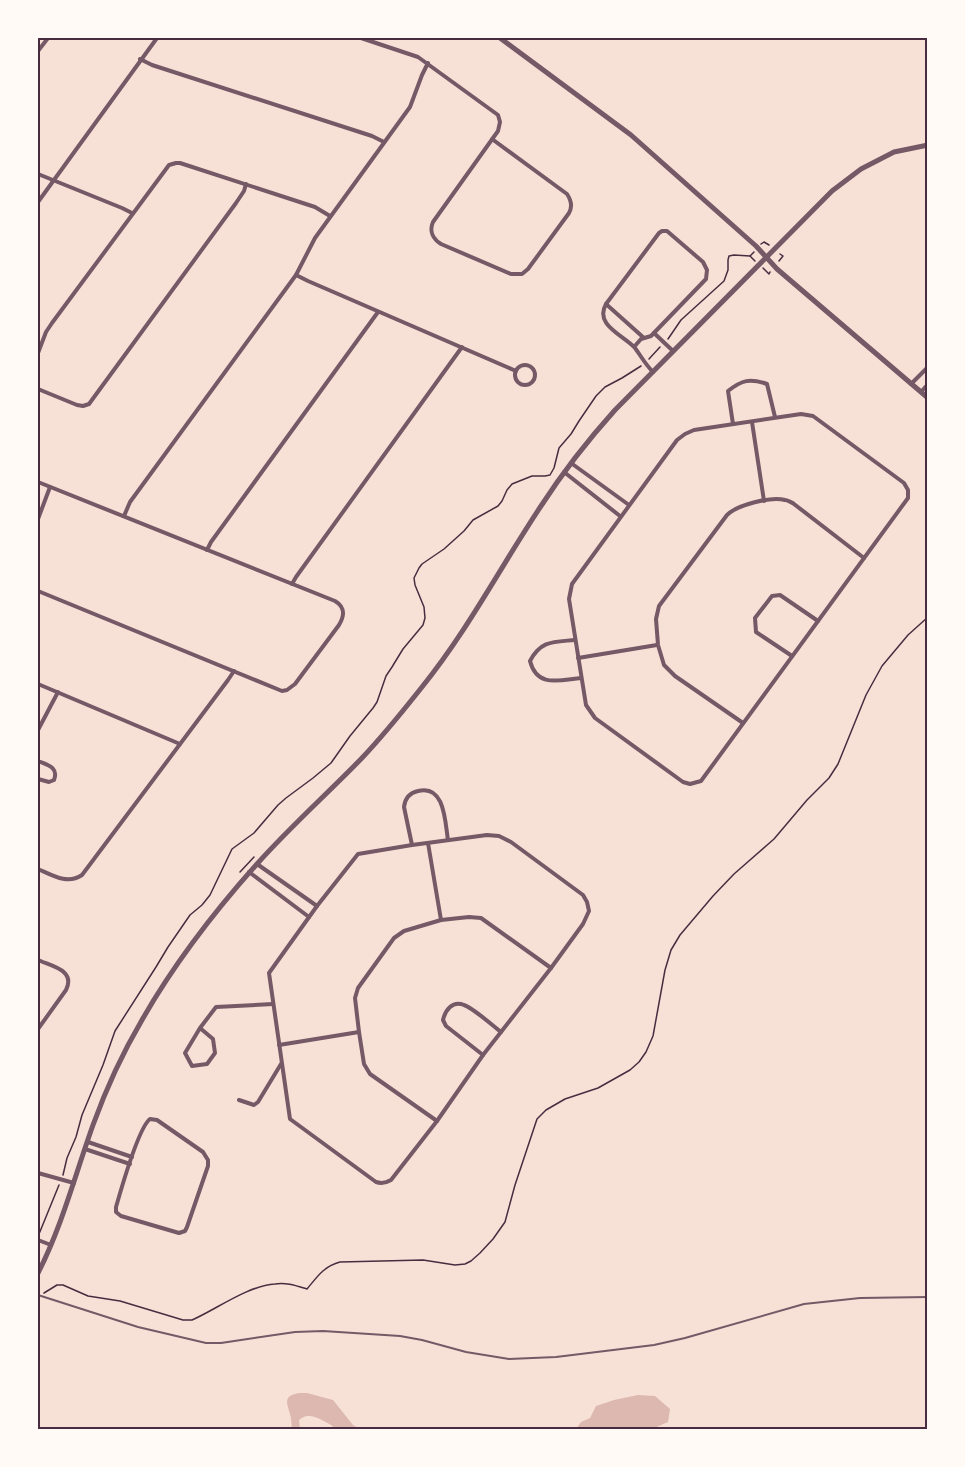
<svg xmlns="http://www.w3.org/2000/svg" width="965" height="1467" font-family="Helvetica,sans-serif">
  <rect width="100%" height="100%" fill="#f7e1d7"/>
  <!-- water -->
  <g fill="#dcb8b0">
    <path d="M 299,1393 L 307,1393 L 333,1400 L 353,1425 L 360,1429 L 336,1429 C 331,1424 316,1416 309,1416 C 304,1416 302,1418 299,1420 L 300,1429 L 292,1429 C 292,1428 291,1419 291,1418 C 289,1406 280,1396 299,1393 Z"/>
    <polygon points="638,1395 655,1396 670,1409 668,1422 652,1429 613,1429 595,1427 592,1429 576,1429 581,1422 590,1418 596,1406 614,1400"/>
  </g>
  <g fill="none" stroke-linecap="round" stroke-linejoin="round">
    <!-- path -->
    <g stroke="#4a2c40" stroke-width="1.5">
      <polyline points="761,244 764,242 769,245"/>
      <polyline points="750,256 755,261"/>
      <polyline points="779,261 783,256 780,254"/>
      <polyline points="763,268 769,274 770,272"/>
      <polyline points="668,339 681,320 724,281 728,270 728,260 729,256 734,255 750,256 754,252"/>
      <polyline points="649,359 660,347"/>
      <polyline points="240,872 254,857"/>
      <polyline points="63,1175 67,1158 76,1137 82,1115 103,1065 115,1031 156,967 168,947 190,915 202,905 210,895 232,849 254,833 278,805 286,798 313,778 331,763 350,736 373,708 377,702 386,676 392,667 403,649 423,625 425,618 424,607 415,585 414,578 419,568 422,564 444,549 464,531 473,520 498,506 502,501 507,490 512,484 532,476 545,476 550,475 554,468 559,448 571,434 579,421 596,396 605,387 622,378 641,366"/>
      <polyline points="39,1234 59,1185"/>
      <path d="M 44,1293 L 57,1285 L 63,1285 L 88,1296 L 120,1301 L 183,1320 L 192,1320 C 217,1309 247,1286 275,1284 C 286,1282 297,1286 307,1289 C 317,1277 324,1266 340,1262 L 423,1260 L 455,1265 L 465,1264 L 471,1261 L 480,1253 L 493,1239 L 505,1222 L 515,1185 L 537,1119 L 546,1110 L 565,1099 L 598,1088 L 630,1070 L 639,1062 L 646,1052 L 653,1036 L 665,970 L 671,950 L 680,935 L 713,896 L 734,874 L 774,839 L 807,800 L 829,778 L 838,764 L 866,695 L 882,666 L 908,635 L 928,617"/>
    </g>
    <!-- service -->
    <polyline stroke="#755966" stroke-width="2" points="38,1295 138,1327 206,1343 221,1343 295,1332 323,1331 400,1336 422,1340 466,1352 509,1359 556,1357 654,1345 685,1338 804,1304 860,1298 928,1297"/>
    <!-- minor -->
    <g stroke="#755966" stroke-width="4">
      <path d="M 361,38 L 418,57 L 498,115 L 500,122 L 498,131 L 433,222 C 429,231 433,239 441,244 L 511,274 L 522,274 L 528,269 L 569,213 C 573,206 571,200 567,194 L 492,139"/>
      <polyline points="38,51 48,38"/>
      <polyline points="140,59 152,65 372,136 384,142"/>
      <polyline points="38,174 122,208 132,213"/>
      <polyline points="38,202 157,38"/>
      <polyline points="296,275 308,281 516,371"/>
      <polyline points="606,304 644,338"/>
      <polyline points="654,333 673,351"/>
      <path d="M 634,347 L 641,339 L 651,336 L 706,279 L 707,270 L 703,262 L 667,231 L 662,231 L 659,233 L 606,304 C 594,325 623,335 635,348 C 641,356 645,364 653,372"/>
      <polyline points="38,353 46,332 52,323 169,165 176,163 180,163 315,207 330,216"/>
      <circle cx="525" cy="375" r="10"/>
      <polyline points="911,384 928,367"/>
      <polyline points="38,389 77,405 83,406 89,404 236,203 244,191 246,184"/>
      <polyline points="921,392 928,384"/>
      <polygon points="801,414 813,416 904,483 908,490 908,498 701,781 690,784 683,782 595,718 586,705 569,599 572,584 677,440 685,434 694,430"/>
      <polyline points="752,422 764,501"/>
      <path d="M 733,424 L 728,391 C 742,380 750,378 767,384 L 775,417"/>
      <polyline points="571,463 629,505"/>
      <polyline points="564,472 620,516"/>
      <path d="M 38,482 L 335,601 C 345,607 345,615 339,625 L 295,684 L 287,690 L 282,691 L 38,591"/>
      <polyline points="124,516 130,502 296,275 315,238 410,107 422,75 428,63"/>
      <polyline points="38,519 50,487"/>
      <polyline points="207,550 211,542 378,312"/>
      <polyline points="292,584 296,577 462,347"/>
      <path d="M 575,640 C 554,642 541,640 530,661 C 537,688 559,680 581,678"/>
      <polyline points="792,656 756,632 755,618 772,596 780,595 818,621"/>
      <polyline points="578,658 657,645"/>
      <polyline points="38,684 180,744"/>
      <path d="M 743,723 L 675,676 L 664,665 L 658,645 L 656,619 L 659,606 L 727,515 C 737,505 771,496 785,500 C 787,500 793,503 794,504 L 864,558"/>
      <polyline points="38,730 58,692"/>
      <path d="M 38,761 C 47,765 59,767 54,780 L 49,782 L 38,779"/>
      <path d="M 487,835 L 499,836 L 511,842 L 583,895 L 587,902 L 589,911 L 583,924 L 551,968 L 483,1055 L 437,1121 L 391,1180 C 386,1183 382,1184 376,1182 L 290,1119 L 269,973 L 317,906 L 358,854 L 412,845 Z"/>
      <polyline points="428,843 441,920"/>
      <path d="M 412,845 L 404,807 C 405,798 409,793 418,791 C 445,784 445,822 448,840"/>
      <polyline points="257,864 317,906"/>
      <path d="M 38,869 C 52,875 67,885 82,875 L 228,680 L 234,671"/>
      <polyline points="249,872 309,917"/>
      <path d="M 38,960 C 51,966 76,970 66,990 L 38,1029"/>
      <polyline points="200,1028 213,1039 215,1053 207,1064 192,1066 185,1053 200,1028 216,1007 273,1004"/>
      <polyline points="279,1045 359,1032"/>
      <path d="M 483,1055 L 446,1026 L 443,1020 C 445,1011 452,1000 464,1005 C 473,1008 492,1025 501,1032"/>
      <polyline points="239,1100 254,1105 258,1102 281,1064"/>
      <path d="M 150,1119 L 157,1120 L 203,1152 L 208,1160 L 208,1166 L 187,1227 L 185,1231 L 179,1233 L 121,1216 L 116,1212 L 116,1207 C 121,1190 138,1128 150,1119 Z"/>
      <polyline points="437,1121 370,1074 364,1064 359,1032 355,998 358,988 394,938 404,931 441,920 469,917 481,918 551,968"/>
      <polyline points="88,1142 132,1157"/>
      <polyline points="85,1149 130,1164"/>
      <polyline points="38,1173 74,1183"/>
      <polyline points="38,1240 51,1245"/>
    </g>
    <!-- tertiary -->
    <g stroke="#755966" stroke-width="5">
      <polyline points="500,38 631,135 756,246 777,269 928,398"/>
      <path d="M 38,1273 C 62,1226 75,1175 93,1125 C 106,1089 122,1054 142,1020 C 174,964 214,912 257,864 C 290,827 327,794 361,759 C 383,736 403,711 422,687 C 468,630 501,566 541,506 C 563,472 588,440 615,410 L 832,191 L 861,169 L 894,152 L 928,145"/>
    </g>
  </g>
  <!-- border -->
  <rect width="965" height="1467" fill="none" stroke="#fffaf5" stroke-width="78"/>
  <rect x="39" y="39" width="887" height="1389" fill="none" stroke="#4a2c40" stroke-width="2"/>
</svg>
